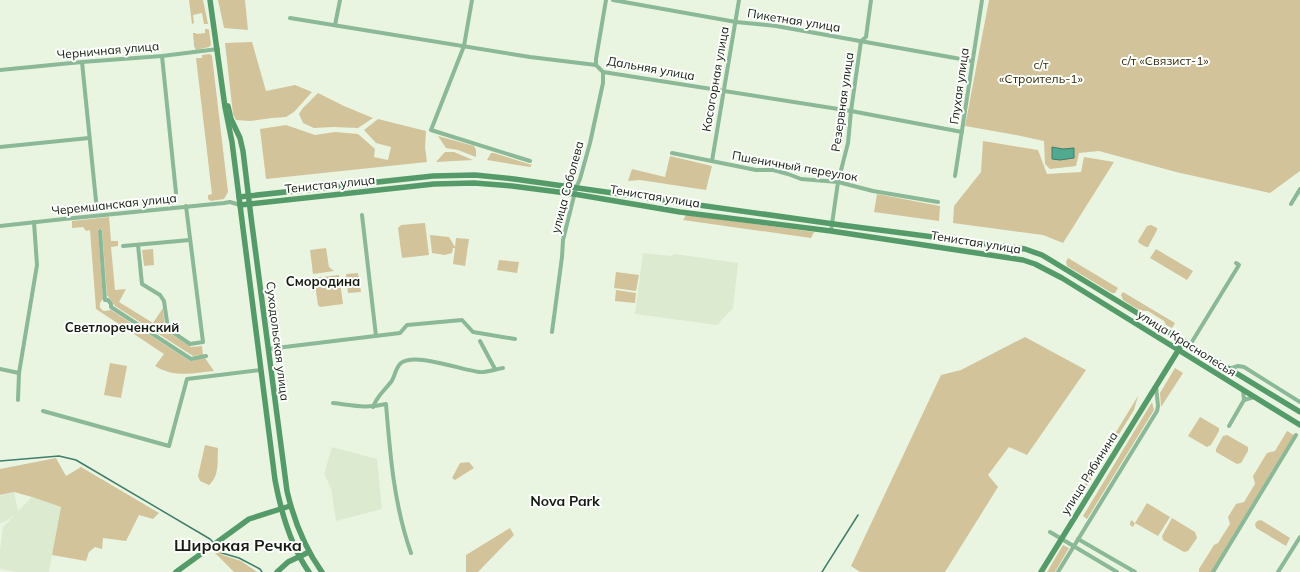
<svg xmlns="http://www.w3.org/2000/svg" width="1300" height="572" font-family="Mulish,sans-serif">
  <rect width="100%" height="100%" fill="#eaf5e1"/>
  <!-- built -->
  <g fill="#dcebd0">
    <polygon points="643,253 671,256 675,254 738,263 733,308 717,325 635,314"/>
    <polygon points="332,447 377,459 382,509 336,521 331,488 324,474"/>
    <polygon points="14,492 18,511 32,497 61,507 49,572 17,572 0,569 0,551 3,527 15,515 6,521 0,523 0,496"/>
  </g>
  <!-- green -->
  <g fill="#d2c39b">
    <polygon points="189,0 203,0 208,24 204,24 202,13 193,15 194,23 192,24"/>
    <polygon points="218,0 245,0 248,30 224,28"/>
    <polygon points="989,0 1300,0 1300,171 1270,193 1176,172 1099,151 1079,153 1076,166 1050,169 1045,164 1044,141 1016,135 965,126"/>
    <polygon points="205,29 208,29 209,30 211,45 209,47 196,50 194,46 193,33 196,33 196,34 205,33"/>
    <polygon points="252,42 266,91 295,85 312,92 294,112 286,117 272,118 250,121 236,120 233,114 225,43"/>
    <polygon points="210,54 212,56 228,192 224,199 211,201 208,199 208,195 212,194 196,58 202,58 202,55"/>
    <polygon points="318,93 344,106 373,118 358,128 333,127 314,128 303,123 299,114 302,109"/>
    <polygon points="378,119 426,131 425,147 427,162 266,179 260,129 286,125 315,135 335,132 358,134 375,149 374,157 388,160 391,147 376,143 364,130"/>
    <polygon points="438,136 474,146 476,150 476,157 458,150 446,148"/>
    <polygon points="983,141 1038,150 1047,174 1081,172 1084,157 1114,162 1063,243 1043,235 953,223 954,206 981,172"/>
    <polygon points="445,152 454,152 473,160 436,162"/>
    <polygon points="491,153 494,153 532,165 530,167 487,160"/>
    <polygon points="670,156 712,166 706,190 640,180 628,181 632,169 665,177"/>
    <polygon points="877,194 940,206 939,221 874,212"/>
    <polygon points="686,215 688,215 814,232 811,238 683,220"/>
    <path d="M 109,217 L 111,241 L 118,241 L 118,246 L 111,247 L 115,290 L 126,289 L 119,302 L 153,323 L 163,308 L 165,330 L 191,347 L 202,346 L 203,355 L 193,356 L 115,306 L 107,295 L 102,229 L 98,229 L 103,299 C 99,303 98,308 104,311 L 111,310 L 190,361 L 205,358 L 214,371 C 194,373 174,378 155,366 L 164,354 L 96,309 L 90,230 L 86,231 L 83,227 L 72,228 L 72,221 Z"/>
    <polygon points="424,223 425,223 429,255 402,258 398,228 401,225"/>
    <polygon points="1151,225 1157,228 1157,230 1148,247 1146,247 1139,243 1138,241 1147,226"/>
    <polygon points="430,235 449,237 455,247 456,238 469,239 465,266 453,264 455,248 453,248 452,253 445,255 432,253"/>
    <polygon points="326,248 329,267 334,271 313,274 310,250"/>
    <polygon points="153,249 154,265 144,266 142,250"/>
    <polygon points="1156,249 1193,271 1187,280 1150,258"/>
    <polygon points="1068,258 1118,288 1115,293 1112,293 1067,266 1066,262"/>
    <polygon points="499,260 519,262 517,273 497,270"/>
    <polygon points="616,272 639,275 636,291 614,288"/>
    <polygon points="358,273 361,292 348,293 346,274"/>
    <polygon points="339,275 343,304 320,307 318,305 314,278"/>
    <polygon points="616,290 636,293 635,303 615,301"/>
    <path d="M 1123,292 L 1175,323 L 1172,328 L 1166,325 L 1164,321 L 1148,311 C 1139,312 1130,304 1123,300 L 1121,295 Z"/>
    <polygon points="1025,337 1086,370 1027,455 1009,447 988,475 998,487 945,572 860,572 851,566 941,375 961,370"/>
    <polygon points="110,363 127,366 121,398 104,395"/>
    <polygon points="1175,368 1183,373 1161,407 1160,393"/>
    <polygon points="1138,396 1134,410 1069,515 1066,514"/>
    <polygon points="1152,402 1154,410 1087,519 1083,516"/>
    <polygon points="1200,417 1219,428 1219,431 1211,445 1207,447 1188,436"/>
    <polygon points="1287,431 1294,435 1211,572 1199,572 1199,569 1214,545 1218,543 1230,524 1228,517 1236,504 1244,502 1255,484 1253,476 1267,453 1275,451"/>
    <polygon points="1227,435 1248,447 1248,451 1241,463 1237,464 1216,452 1216,449 1223,436"/>
    <path d="M 205,445 L 218,448 C 217,461 220,476 209,485 L 200,481 L 198,476 Z"/>
    <polygon points="56,458 66,476 81,467 159,513 153,519 139,515 126,541 103,538 102,549 95,547 89,552 86,561 52,555 61,507 32,497 14,492 0,495 0,469"/>
    <polygon points="469,462 474,468 455,480 452,478 460,463"/>
    <polygon points="1147,503 1170,517 1158,536 1135,523 1133,527 1130,525 1130,523 1131,520 1135,523"/>
    <polygon points="1172,518 1195,532 1197,538 1188,551 1184,552 1163,540 1162,536"/>
    <polygon points="1261,520 1290,538 1286,546 1256,528 1255,524 1257,521"/>
    <polygon points="510,528 514,535 478,572 466,572 466,555"/>
    <polygon points="1063,545 1069,548 1055,572 1047,572"/>
    <polygon points="218,550 223,555 241,561 257,572 234,572 215,553"/>
  </g>
  <!-- water -->
  <polygon fill="#51a990" stroke="#3f7e6a" points="1052,147 1063,149 1074,148 1074,158 1060,160 1052,159"/>
  <g fill="none" stroke-linecap="round" stroke-linejoin="round">
    <!-- stream -->
    <g stroke="#3f7e6a" stroke-width="1.5">
      <polyline points="0,461 59,456 76,460 210,539 214,543"/>
      <polyline points="216,546 222,553 239,558 260,569 262,572"/>
      <polyline points="822,572 858,515"/>
    </g>
    <!-- street -->
    <g stroke="#8bb896" stroke-width="4">
      <polyline points="472,0 464,46 431,130 530,161"/>
      <polyline points="613,0 736,22 776,26 972,61"/>
      <polyline points="290,18 530,57 596,65 603,72 851,111 962,132"/>
      <polyline points="335,25 340,0"/>
      <polyline points="162,56 176,193"/>
      <polyline points="82,62 96,201"/>
      <polyline points="596,65 596,59 606,0"/>
      <polyline points="0,70 82,62 162,56 218,49"/>
      <polyline points="0,147 89,138"/>
      <polyline points="672,153 756,170 773,170 788,174 801,179 838,182 873,191 938,202"/>
      <polyline points="712,161 739,0"/>
      <polyline points="955,176 982,0"/>
      <polyline points="1291,204 1300,189"/>
      <polyline points="362,215 376,336"/>
      <polyline points="0,226 64,219 224,203 230,202 240,205"/>
      <polyline points="100,231 105,300 108,300 111,304 111,307 191,359 206,356"/>
      <polyline points="831,231 838,182 848,143 851,111 861,41 866,37 871,0"/>
      <polyline points="138,245 142,284 160,295 164,301 168,329 190,344 203,342 186,206"/>
      <polyline points="123,246 190,240"/>
      <polyline points="552,332 562,257 563,240 576,188 580,179 590,143 603,83 603,72"/>
      <polyline points="480,341 495,369"/>
      <polyline points="1190,345 1239,265 1236,263"/>
      <polyline points="268,349 400,333 407,325 462,320 473,332 515,339"/>
      <polyline points="0,369 19,373"/>
      <polyline points="1229,369 1238,366 1244,367 1300,402"/>
      <polyline points="1243,390 1244,400 1254,397"/>
      <polyline points="18,400 19,373 37,265 34,222"/>
      <path d="M 333,403 C 352,405 366,409 386,404 C 390,454 394,505 411,553"/>
      <path d="M 373,407 C 377,396 384,391 391,382 C 395,377 395,368 401,363 C 415,352 461,370 479,372 C 486,373 496,369 503,368"/>
      <polyline points="43,411 169,446 187,379 261,370"/>
      <polyline points="1229,426 1244,400"/>
      <polyline points="1050,532 1117,572"/>
      <polyline points="1078,539 1135,572"/>
      <polyline points="1058,572 1157,411 1158,406 1156,386"/>
      <polyline points="1213,572 1296,435"/>
      <polyline points="1278,572 1300,537"/>
    </g>
    <!-- secondary -->
    <g stroke="#559b6a" stroke-width="5.5">
      <path d="M 210,0 L 225,107 L 232,142 L 275,480 C 281,512 290,545 309,572"/>
      <path d="M 228,106 L 231,119 L 240,138 L 243,151 L 251,217 L 287,491 C 294,521 304,547 322,572"/>
      <polyline points="239,197 433,176 475,175 514,179 841,225 1025,249 1042,255 1300,412"/>
      <polyline points="240,205 434,184 474,183 512,186 574,194 680,212 831,231 1023,260 1035,264 1062,278 1300,425"/>
      <polyline points="176,572 249,519 290,506"/>
      <polyline points="277,572 288,562 309,552"/>
      <polyline points="1041,572 1184,341"/>
    </g>
  </g>
  <g text-anchor="middle" dominant-baseline="central" stroke-width="4" stroke-linejoin="round" paint-order="stroke">
    <!-- street labels -->
    <g font-size="12" fill="#161a13" stroke="#fcfffb">
      <text transform="translate(794 20) rotate(9)">Пикетная улица</text>
      <text transform="translate(108 50) rotate(-5)">Черничная улица</text>
      <text transform="translate(651 68) rotate(10)">Дальняя улица</text>
      <text transform="translate(715 79) rotate(-80)">Косогорная улица</text>
      <text transform="translate(959 86) rotate(-82)">Глухая улица</text>
      <text transform="translate(842 102) rotate(-82)">Резервная улица</text>
      <text transform="translate(795 166) rotate(10)">Пшеничный переулок</text>
      <text transform="translate(330 184) rotate(-6)">Тенистая улица</text>
      <text transform="translate(567 187) rotate(-75)">улица Соболева</text>
      <text transform="translate(655 196) rotate(9)">Тенистая улица</text>
      <text transform="translate(114 204) rotate(-6)">Черемшанская улица</text>
      <text transform="translate(976 242) rotate(9)">Тенистая улица</text>
      <text transform="translate(278 341) rotate(83)">Суходольская улица</text>
      <text transform="translate(1187 343) rotate(32)">улица Краснолесья</text>
      <text transform="translate(1089 473) rotate(-58)">улица Рябинина</text>
    </g>
    <!-- park labels -->
    <g font-size="12" fill="#362b0c" stroke="#fcfffb">
      <text x="1165" y="60">с/т «Связист-1»</text>
      <text x="1041" y="64">с/т<tspan x="1041" dy="14">«Строитель-1»</tspan></text>
    </g>
    <!-- neighbourhood labels -->
    <g font-size="13" font-weight="bold" fill="#161a13" stroke="#fcfffb">
      <text x="323" y="281">Смородина</text>
      <text x="122" y="327">Светлореченский</text>
    </g>
    <!-- quarter labels -->
    <g font-size="14" font-weight="bold" fill="#161a13" stroke="#fcfffb">
      <text x="565" y="501">Nova Park</text>
    </g>
    <!-- district labels -->
    <g font-size="16" font-weight="bold" fill="#161a13" stroke="#fcfffb">
      <text x="238" y="545">Широкая Речка</text>
    </g>
  </g>
</svg>
